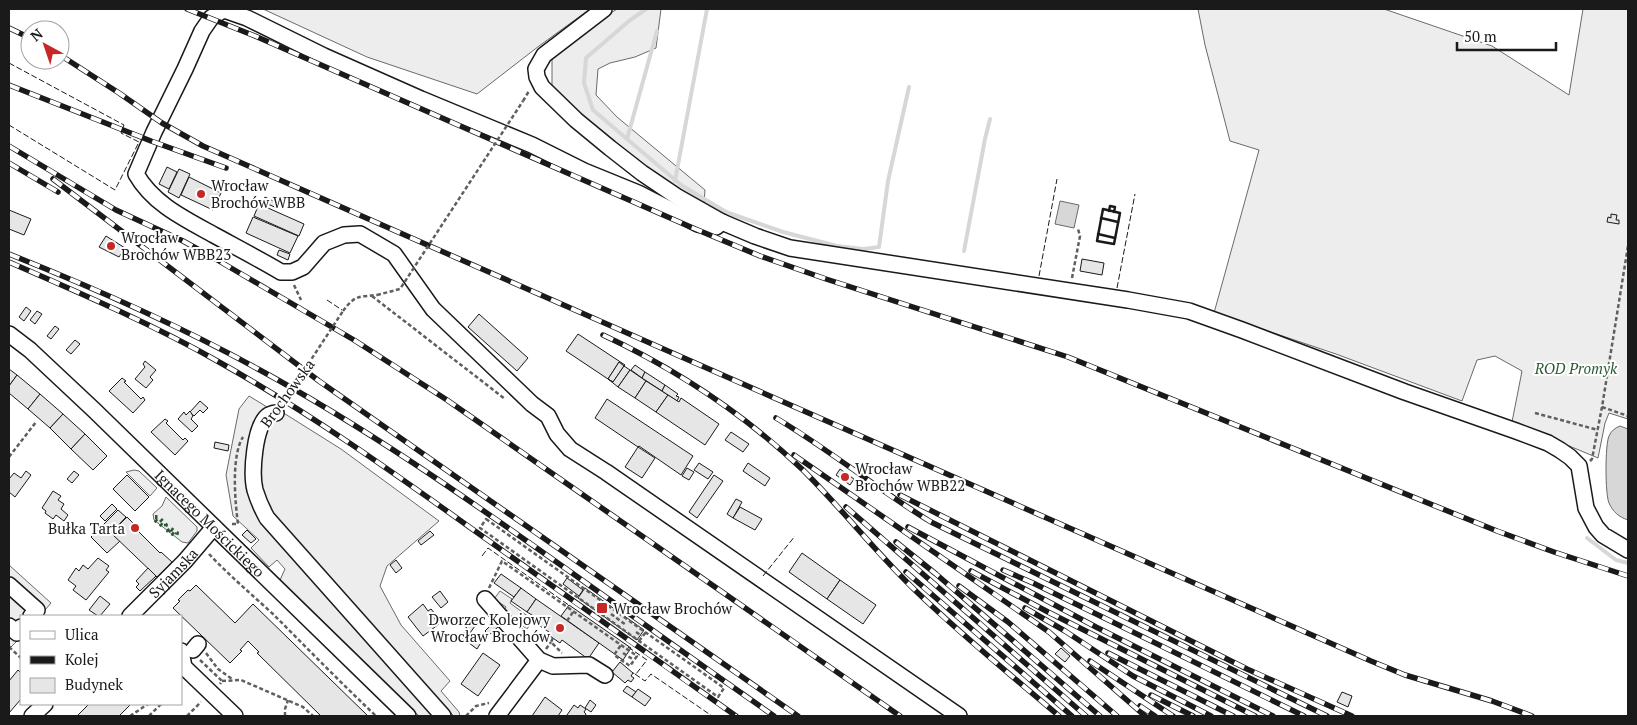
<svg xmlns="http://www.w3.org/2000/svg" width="1637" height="725" font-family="'PT Serif',serif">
  <rect width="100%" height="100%" fill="#fff"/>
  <!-- built -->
  <g fill="#ededed" stroke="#6a6a6a">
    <polygon points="263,9 590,9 539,46 477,94 367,57"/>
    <polygon points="617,9 661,9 656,48 635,57 610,63 598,69 596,95 617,117 705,190 704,203 698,202 677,190 565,103 552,85 552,59 572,39"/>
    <polygon points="1198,9 1384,9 1492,46 1569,95 1583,9 1628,9 1628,419 1609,413 1605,423 1598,458 1512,422 1522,371 1495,356 1477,360 1462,401 1336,354 1214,313 1259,150 1230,141 1205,45"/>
    <polygon points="249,396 280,415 282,412 341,449 439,521 387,566 380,586 401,625 450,681 441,691 459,712 460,716 454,716 449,711 442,716 419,716 280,580 285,569 277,560 269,567 251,548 259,540 233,516 226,475 239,409"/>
    <polygon points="134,470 139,471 157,488 150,496 126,472"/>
    <polygon points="166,497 197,527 197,531 188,543 182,542 154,520 153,514 162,506"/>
    <polygon points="9,565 51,603 40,616 21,616 21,637 11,647 9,645"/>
    <polygon points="500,591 512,599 510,603 514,606 533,620 527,629 507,614 509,612 505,609 506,607 494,599"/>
  </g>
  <!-- water -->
  <g fill="#d7d7d7" stroke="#6a6a6a">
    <polygon points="1060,201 1079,205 1074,228 1055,224"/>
    <path d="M 1620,426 L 1628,429 L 1628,520 C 1619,517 1613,512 1609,503 C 1605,494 1605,445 1609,436 C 1611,431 1615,428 1620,426 Z"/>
  </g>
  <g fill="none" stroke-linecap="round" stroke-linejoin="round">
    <!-- stream -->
    <g stroke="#d7d7d7" stroke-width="4">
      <polyline points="646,9 629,21 586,58 584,83 593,110 681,185 726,212 783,232 837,246 863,249 879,247 888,181 909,87"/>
      <polyline points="627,139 657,31"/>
      <polyline points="675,181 707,9"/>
      <polyline points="964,251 985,139 990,119"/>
      <polyline points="1587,538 1616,560 1628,563"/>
    </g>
  </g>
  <!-- building -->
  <g fill="#e6e6e6" stroke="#1a1a1a">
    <polygon points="167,167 177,172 169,189 159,184"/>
    <polygon points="179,169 190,174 179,198 168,192"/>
    <polygon points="189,177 221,193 213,210 181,195"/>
    <polygon points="265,197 279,204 277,208 263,202"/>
    <polygon points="259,204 304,224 299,236 254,216"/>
    <polygon points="9,210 31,219 24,235 9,229"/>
    <polygon points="1611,214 1617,215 1616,220 1619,220 1619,224 1607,222 1608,217 1611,218"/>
    <polygon points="253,217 298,236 290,253 246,233"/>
    <polygon points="106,236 125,248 119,257 99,247"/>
    <polygon points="279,250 290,254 288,260 277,255"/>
    <polygon points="1082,259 1104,263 1102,275 1080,271"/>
    <polygon points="26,307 31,311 24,321 19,317"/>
    <polygon points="37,311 42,314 35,324 30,320"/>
    <polygon points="479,314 528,358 517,371 468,327"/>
    <polygon points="55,326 59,329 51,339 47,336"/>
    <polygon points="578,334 625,365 624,366 619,362 608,379 566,351"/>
    <polygon points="75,340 80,344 71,354 66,350"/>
    <polygon points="145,361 156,370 150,377 153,380 146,388 135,379 145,367 143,364"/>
    <polygon points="619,362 624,366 613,382 608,379"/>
    <polygon points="635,365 645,372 642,378 631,370"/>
    <polygon points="624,366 630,370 618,387 608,379 613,382"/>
    <polygon points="9,369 17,375 9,386"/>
    <polygon points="630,370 646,381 635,398 618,387"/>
    <polygon points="645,372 665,385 662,391 642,378"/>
    <polygon points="17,375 40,394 28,409 9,393 9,386"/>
    <polygon points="122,378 126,381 124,382 141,399 143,397 145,400 133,413 109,391"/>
    <polygon points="646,381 668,395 656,412 635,398"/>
    <polygon points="665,385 678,394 676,396 679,397 677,401 662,391"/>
    <polygon points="40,394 63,414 50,428 28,409"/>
    <polygon points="668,395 679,402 681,398 719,424 705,445 656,412"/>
    <polygon points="607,399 693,456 681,475 639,446 638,447 595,418"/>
    <polygon points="200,401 208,408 203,413 200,410 194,416 190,412"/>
    <polygon points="190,411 193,416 191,419 198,426 192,432 178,419 184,412 186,415"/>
    <polygon points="63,414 85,434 71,449 50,428"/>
    <polygon points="165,419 168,421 166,423 183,440 185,438 188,441 175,455 151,432"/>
    <polygon points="731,432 749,444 743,452 725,440"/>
    <polygon points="85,434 107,456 93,470 71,449"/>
    <polygon points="215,442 229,445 228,451 214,448"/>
    <polygon points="638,447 655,458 642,478 625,467"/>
    <polygon points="699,463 713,472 708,479 694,470"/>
    <polygon points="748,463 770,478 765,486 743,471"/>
    <polygon points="687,468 694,472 689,480 682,476"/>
    <polygon points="840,469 854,479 850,485 836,475"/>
    <polygon points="26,471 31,475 15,497 9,492 9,479 14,473 21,478"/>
    <polygon points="74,471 79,475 72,483 67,479"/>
    <polygon points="127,475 149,497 135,511 113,489"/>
    <polygon points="714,475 723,481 697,518 689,512"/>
    <polygon points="53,491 61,496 58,500 64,504 61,509 68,515 64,521 56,515 53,519 45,513 46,511 42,508"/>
    <polygon points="736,499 742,502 733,518 727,514"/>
    <polygon points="112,504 117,509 105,521 100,516"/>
    <polygon points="740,507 762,519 755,530 733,518"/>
    <polygon points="118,510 126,517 111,533 120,541 107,553 91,537"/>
    <polygon points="127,517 137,527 136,529 160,553 161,552 172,562 157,577 111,533"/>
    <polygon points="247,530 256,539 251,543 242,535"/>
    <polygon points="430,531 434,535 421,545 418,541"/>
    <polygon points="802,553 840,580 827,599 789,572"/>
    <polygon points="98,558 109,566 106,570 109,572 86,600 73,590 76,586 68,580 76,568 79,571 83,565 88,569"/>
    <polygon points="396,560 402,568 396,573 390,565"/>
    <polygon points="148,568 156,576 140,591 136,587 139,584 136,581"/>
    <polygon points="501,574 521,588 514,597 494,583"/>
    <polygon points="567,578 583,590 579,596 563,584"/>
    <polygon points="840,580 876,605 863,624 827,599"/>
    <polygon points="196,585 235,623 253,604 368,716 321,716 257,653 259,652 248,641 240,650 242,651 230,663 173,608 180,601 178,600 188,590 190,591"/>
    <polygon points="521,588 536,599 527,612 511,601"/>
    <polygon points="585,588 644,630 637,640 578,598"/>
    <polygon points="440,591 448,602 441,608 432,597"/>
    <polygon points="100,596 110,604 100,616 98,616 89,610"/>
    <polygon points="536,599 599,643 588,659 562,640 560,643 547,634 549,632 537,624 540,620 527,612"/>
    <polygon points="423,604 428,611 431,609 436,615 434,618 439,624 423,636 408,617"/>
    <polygon points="569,605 631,648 623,660 561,616"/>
    <polygon points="466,620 475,626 470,633 466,630 467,628 463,625"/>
    <polygon points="493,623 498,627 489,635 485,631"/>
    <polygon points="466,630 482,641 477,649 461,637"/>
    <polygon points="1061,648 1070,656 1065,662 1055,654"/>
    <polygon points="483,653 500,665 478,696 461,684"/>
    <polygon points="620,662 633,673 631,676 634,678 631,682 628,680 625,683 612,672"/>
    <polygon points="18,670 21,673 21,699 9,713 9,681"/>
    <polygon points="627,686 636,692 632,697 623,691"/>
    <polygon points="638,689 651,698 645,706 632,697"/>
    <polygon points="1342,692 1352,696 1348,707 1337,702"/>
    <polygon points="545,697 562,710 558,716 532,716"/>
    <polygon points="590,700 596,705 591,712 585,708"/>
    <polygon points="89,704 131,704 119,716 77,716"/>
    <polygon points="574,705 578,708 580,705 586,709 584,712 586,714 585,716 570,716 567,715"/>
  </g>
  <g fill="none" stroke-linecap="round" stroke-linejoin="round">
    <defs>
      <g id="minor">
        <polyline points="604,9 544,55 536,69 537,77 542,87 576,120 610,148 642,173 676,196 722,222 755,236 790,248 1128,300 1189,311 1242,330 1405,392 1516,431 1548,443 1560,450 1570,457 1579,466 1586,508 1596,527 1603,535 1628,550"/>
        <path d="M 722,222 L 716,227 L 698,224 L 638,193 L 584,171 L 532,145 L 421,99 L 324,56 L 247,18 L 227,11 L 223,10 L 211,18 L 202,31 L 185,69 L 154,132 L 136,174 C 153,204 185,219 214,235 C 236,247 259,259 281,272 L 292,272 L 303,267 L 324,243 L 344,235 L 360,234 L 394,254 L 433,309 L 532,404 L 548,416 L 557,434 L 570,449 L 606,472 L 959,716"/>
        <path id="s1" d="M 9,334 L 30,350 L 94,410 L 408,716"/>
        <path d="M 276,413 C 274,413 271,414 269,415 C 254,424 251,474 255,490 C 258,500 262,509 267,518 L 443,716"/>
        <polyline points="9,585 37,610 31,616"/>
        <polyline points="485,599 539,660 553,666 589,665 605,675"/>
        <path id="s2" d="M 130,616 L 185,561 L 214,527"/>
        <polyline points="9,626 17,633 21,627"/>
        <polyline points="193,650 198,644"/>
        <polyline points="181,651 184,667 235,716"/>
        <polyline points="32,716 45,704"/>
        <polyline points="497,716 539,660"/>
      </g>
    </defs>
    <!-- minor casing -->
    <use href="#minor" stroke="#1a1a1a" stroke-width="18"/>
    <!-- path -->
    <g stroke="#5f5f5f" stroke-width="2.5" stroke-dasharray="4 2.5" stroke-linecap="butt">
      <polyline points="523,101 529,91"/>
      <polyline points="1072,278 1080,236 1078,229"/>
      <polyline points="294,285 301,300"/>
      <polyline points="372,296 505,399"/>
      <path d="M 343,311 C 355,295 358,297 377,295"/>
      <polyline points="1602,407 1628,416"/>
      <polyline points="1535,413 1598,430"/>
      <polyline points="9,457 36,422"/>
      <polyline points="1590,461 1592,459 1602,407 1628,246"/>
      <polygon points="486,519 724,688 718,697 480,528"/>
      <path d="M 232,524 L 238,524 C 235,502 231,456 243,437"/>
      <path d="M 209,554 C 229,575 251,594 273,614 C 307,648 341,683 376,716"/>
      <polyline points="489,588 502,561 621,645 637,656 630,666 614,655 621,645"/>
      <polyline points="611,614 626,625"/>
      <polyline points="567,621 573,612"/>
      <polyline points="636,632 642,636"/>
      <polyline points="553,638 551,642 562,653"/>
      <polyline points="639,641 646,632"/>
      <polyline points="9,647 21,658"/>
      <polyline points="546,649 551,642"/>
      <polyline points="206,653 218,669 232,679"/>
      <polyline points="623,653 634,660"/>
      <polyline points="200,660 222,681 220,684"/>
      <polyline points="222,681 241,680 303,707 313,716"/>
      <polyline points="130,716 148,704"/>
      <polyline points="149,716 161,704"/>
      <polyline points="187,716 201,702"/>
      <polyline points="285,716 285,709 288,700"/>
      <polyline points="466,716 476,706 489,703"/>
    </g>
    <!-- minor -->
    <use href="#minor" stroke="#fff" stroke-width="15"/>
    <defs>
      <g id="rail">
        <polyline points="187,9 255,36 693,228 760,256 826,279 1068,357 1497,531 1554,552 1628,576"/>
        <polyline points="9,28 30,38"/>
        <polyline points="60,55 119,93 162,123 203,146 1371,661 1405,675 1492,701 1532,716"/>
        <polyline points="9,85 151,141 226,168"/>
        <polyline points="9,146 116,210 183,241 214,258 354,340 447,400 900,716"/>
        <polyline points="9,163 58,192"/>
        <polyline points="53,179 319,381 798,716"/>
        <path d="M 9,254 C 94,288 178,325 258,369 C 365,427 465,497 565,568 C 634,617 704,667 774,716"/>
        <path d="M 9,262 C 80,293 152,324 219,362 C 310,413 391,471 475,531 C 562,593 649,655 736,716"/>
        <path d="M 603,335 C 676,369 745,415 803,470 C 843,510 878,555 919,594 C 964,637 1012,676 1059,716"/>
        <path d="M 776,418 C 830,450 878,490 931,522 L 1327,716"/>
        <polyline points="794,455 1049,632 1145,716"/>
        <polyline points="900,495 1247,669 1352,716"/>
        <polyline points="846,507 1086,716"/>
        <polyline points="908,527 1096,627 1273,716"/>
        <polyline points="896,542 936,574 1100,716"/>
        <polyline points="1003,570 1033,583 1304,716"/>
        <polyline points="971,571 1048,612 1255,716"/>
        <polyline points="906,572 1072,716"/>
        <polyline points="959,586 1008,622 1117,716"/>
        <polyline points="1025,608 1065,631 1133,676 1211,716"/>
        <polyline points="1108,653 1233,716"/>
        <polyline points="1090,661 1173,716"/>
        <polyline points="1151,695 1193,716"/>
        <polyline points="1140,706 1155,716"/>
      </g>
    </defs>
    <!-- rail casing -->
    <use href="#rail" stroke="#1a1a1a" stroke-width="5.5"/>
    <!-- rail -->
    <use href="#rail" stroke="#fff" stroke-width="4" stroke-dasharray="11" stroke-linecap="butt"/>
    <!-- path-bridge -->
    <g stroke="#5f5f5f" stroke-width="2.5" stroke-dasharray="4 2.5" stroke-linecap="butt">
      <polyline points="377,295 400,289 523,101"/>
      <polyline points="276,413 343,311"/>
    </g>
    <!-- hedge -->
    <g stroke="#2b5a34" stroke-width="4" stroke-dasharray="2.5 4" stroke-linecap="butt">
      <polygon points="155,517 158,517 166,525 164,527 155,520"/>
      <polygon points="171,529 177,533 176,536 168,531"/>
    </g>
    <!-- fence -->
    <g stroke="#1a1a1a" stroke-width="1" stroke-dasharray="6 2.5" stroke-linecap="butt">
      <polyline points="9,63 124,125 121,133 139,142 115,190 9,125"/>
      <polyline points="1039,276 1057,179"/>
      <polyline points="1117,288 1135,194"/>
      <polyline points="327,300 342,310"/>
      <polyline points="482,556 488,548 570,606"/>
      <polyline points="763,576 795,536"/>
      <polyline points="628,647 647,660 636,674 633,673"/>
      <polyline points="635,674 645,681 651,674 712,716"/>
    </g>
    <!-- wall -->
    <g stroke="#1a1a1a" stroke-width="2.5">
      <polygon points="1103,209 1120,213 1114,244 1097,241"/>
      <polyline points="1109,211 1110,206 1115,207 1114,212"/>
      <polyline points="1101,218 1118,222"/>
      <polyline points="1098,234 1115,238"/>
    </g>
  </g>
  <!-- markers -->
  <g fill="#c62828" stroke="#fff" stroke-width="2">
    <circle cx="201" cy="194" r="5"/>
    <circle cx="111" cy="246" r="5"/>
    <circle cx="845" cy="477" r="5"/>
    <circle cx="135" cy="528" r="5"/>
    <rect x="596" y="602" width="12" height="12" rx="2.5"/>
    <circle cx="560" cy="628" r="5"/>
  </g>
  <g text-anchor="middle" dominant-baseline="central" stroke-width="4" stroke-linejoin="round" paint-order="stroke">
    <!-- poi labels -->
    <g font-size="15" fill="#1a1a1a" stroke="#fff" text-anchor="start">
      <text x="211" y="185">Wrocław<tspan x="211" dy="17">Brochów WBB</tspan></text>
      <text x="121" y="237">Wrocław<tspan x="121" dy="17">Brochów WBB23</tspan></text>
      <text x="855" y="468">Wrocław<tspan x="855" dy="17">Brochów WBB22</tspan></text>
      <text x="125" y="528" text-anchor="end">Bułka Tarta</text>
      <text x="613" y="608">Wrocław Brochów</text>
      <text x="550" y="619" text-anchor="end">Dworzec Kolejowy<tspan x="550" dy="17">Wrocław Brochów</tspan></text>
    </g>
    <!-- park labels -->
    <g font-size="15" font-style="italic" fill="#2b5a34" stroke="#fff">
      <text x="1576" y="368">ROD Promyk</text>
    </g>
    <!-- street labels -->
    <g font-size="15" fill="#1a1a1a" stroke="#fff">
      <text transform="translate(287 393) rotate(-54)">Brochowska</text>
      <text stroke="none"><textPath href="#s1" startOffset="276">Ignacego Mościckiego</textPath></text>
      <text stroke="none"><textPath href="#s2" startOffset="61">Syjamska</textPath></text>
    </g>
  </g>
  <!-- border -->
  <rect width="1637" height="725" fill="none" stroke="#1a1a1a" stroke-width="20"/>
  <!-- legend -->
  <rect x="20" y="615" width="162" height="90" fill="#ffffff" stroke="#a3a3a3"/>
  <rect x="30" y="631" width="25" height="8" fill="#ffffff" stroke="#a3a3a3"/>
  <text x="65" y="640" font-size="15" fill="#1a1a1a">Ulica</text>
  <rect x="30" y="656" width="25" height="8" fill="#1a1a1a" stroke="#a3a3a3"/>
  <text x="65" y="665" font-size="15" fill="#1a1a1a">Kolej</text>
  <rect x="30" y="678" width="25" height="15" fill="#e6e6e6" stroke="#a3a3a3"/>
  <text x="65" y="690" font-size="15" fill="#1a1a1a">Budynek</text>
  <!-- north arrow -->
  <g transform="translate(45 45) rotate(320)"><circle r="24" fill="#ffffff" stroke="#a3a3a3"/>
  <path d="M0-4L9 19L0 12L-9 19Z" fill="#c62828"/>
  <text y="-8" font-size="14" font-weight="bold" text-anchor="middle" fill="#1a1a1a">N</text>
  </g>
  <!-- scale -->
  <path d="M1457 42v8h99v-8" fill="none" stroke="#1a1a1a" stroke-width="2.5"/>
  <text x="1464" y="42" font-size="15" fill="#1a1a1a" stroke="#ffffff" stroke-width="4" paint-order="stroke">50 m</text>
</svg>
